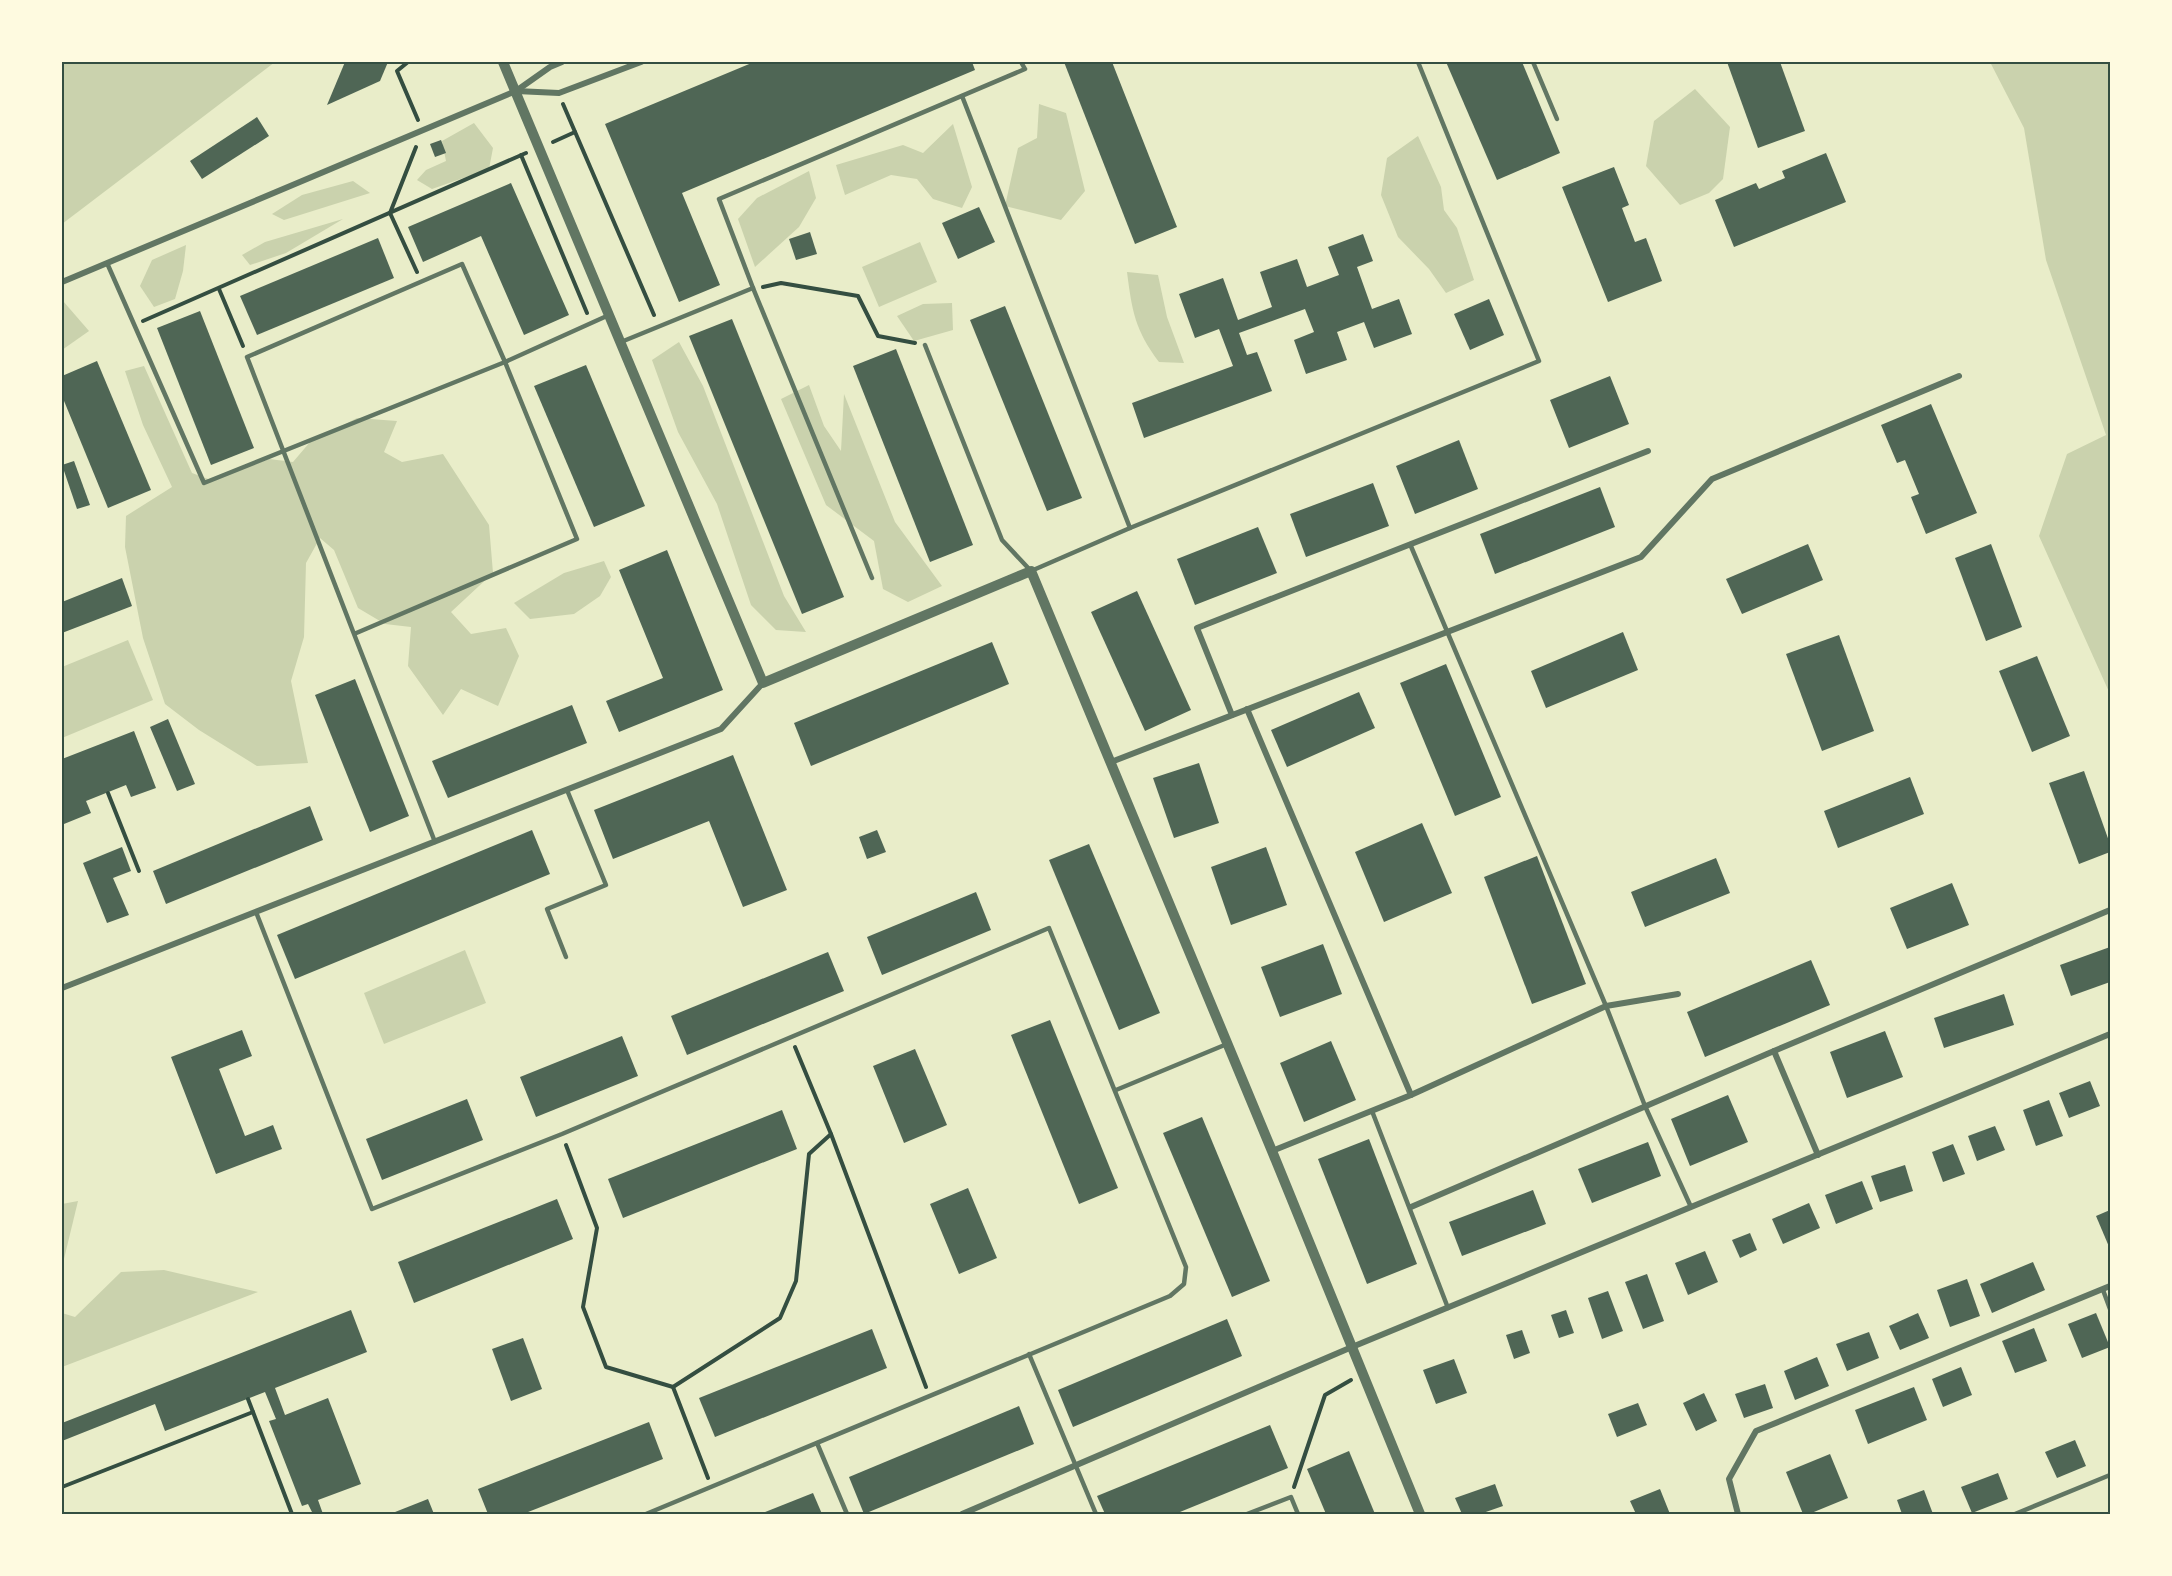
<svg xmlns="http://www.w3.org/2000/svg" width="2172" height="1576" font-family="'Fira Sans',sans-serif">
  <rect width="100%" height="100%" fill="#e9edc9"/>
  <!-- green -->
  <g fill="#cad2ad">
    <polygon points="62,62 275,62 62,224"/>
    <polygon points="1990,62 2110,62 2110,694 2039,536 2067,454 2106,435 2046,260 2024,128"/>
    <polygon points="1695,89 1730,127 1723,179 1709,193 1680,205 1646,166 1654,121"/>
    <polygon points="1039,104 1066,113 1085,191 1061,220 1005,206 1018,148 1037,138"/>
    <polygon points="474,123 493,148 489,169 432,189 417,180 426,170 446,161 442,141"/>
    <polygon points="953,124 972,187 962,208 933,199 917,179 891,175 845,195 836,165 903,145 923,153"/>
    <polygon points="1418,136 1441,187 1444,210 1457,228 1474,280 1446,293 1429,269 1398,237 1381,195 1387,158"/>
    <polygon points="809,171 816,198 799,227 755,267 738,219 757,198"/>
    <polygon points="353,181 370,193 284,220 272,214 302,195"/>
    <polygon points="343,219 286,253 250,265 242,255 265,242"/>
    <polygon points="920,242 937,282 879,307 862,267"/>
    <polygon points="186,245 183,271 175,299 154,307 140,286 152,260"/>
    <path d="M 1127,272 L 1158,275 L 1167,317 L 1184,363 L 1159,362 C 1135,330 1132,311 1127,272 Z"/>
    <polygon points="63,301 89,331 62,350 62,302"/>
    <polygon points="952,303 953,330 914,341 897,316 923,304"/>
    <polygon points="679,342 703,386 784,596 806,632 776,630 751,605 717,504 678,432 652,360"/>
    <polygon points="144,366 192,473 211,480 269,459 293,462 310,442 357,418 397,421 384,452 402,462 443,454 489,525 493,573 451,612 471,634 506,628 519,656 498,706 461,689 443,715 408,666 411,627 385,624 358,608 334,550 320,538 306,563 304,637 291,681 308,763 257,766 199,730 165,704 143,638 125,547 126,516 172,487 143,425 125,371"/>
    <polygon points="809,385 824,426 841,451 844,394 895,522 942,586 908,602 883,589 874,541 826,505 781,399"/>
    <polygon points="604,561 611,577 600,596 574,614 530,619 514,603 564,573"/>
    <polygon points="128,640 153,700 62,738 62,667"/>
    <polygon points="465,950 486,1003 384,1044 364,993"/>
    <polygon points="78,1201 63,1263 62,1264 62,1204"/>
    <polygon points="164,1270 258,1292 62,1367 62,1313 75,1317 121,1272"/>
  </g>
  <!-- building -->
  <g fill="#4f6655">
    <polygon points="345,62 388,62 380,81 327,105"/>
    <polygon points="754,62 972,62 975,70 682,193 720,285 679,302 605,124"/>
    <polygon points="1064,62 1112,62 1177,227 1135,244"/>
    <polygon points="1446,62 1522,62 1560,153 1497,180"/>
    <polygon points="1727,62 1780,62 1805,131 1758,148"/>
    <polygon points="257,117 269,136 202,179 190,161"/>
    <polygon points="441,140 446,153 435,157 430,144"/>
    <polygon points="1826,153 1846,202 1734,247 1715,200 1756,183 1759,189 1785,178 1782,171"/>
    <polygon points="1614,167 1629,205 1622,208 1635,242 1646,238 1662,281 1608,302 1562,187"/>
    <polygon points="511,183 569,315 524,335 481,236 423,262 408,227"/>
    <polygon points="979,207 995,242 958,259 942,223"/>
    <polygon points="810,232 817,254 796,260 789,239"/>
    <polygon points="1363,234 1373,261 1357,267 1372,309 1399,299 1412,334 1374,348 1364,322 1337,332 1347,360 1306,374 1294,340 1314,332 1305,309 1239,333 1247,355 1257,352 1272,391 1144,438 1132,403 1233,366 1219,329 1195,338 1179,294 1223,278 1238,320 1272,307 1260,272 1297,259 1307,287 1339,275 1328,247"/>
    <polygon points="378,238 394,278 257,335 240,296"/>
    <polygon points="1489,299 1504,335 1470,350 1454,314"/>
    <polygon points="1005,306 1082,498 1047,511 970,320"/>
    <polygon points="200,311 254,448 211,465 157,328"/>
    <polygon points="732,319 844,597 802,614 689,336"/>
    <polygon points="896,349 973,545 930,562 853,366"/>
    <polygon points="97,361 151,490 108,508 62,396 62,376"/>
    <polygon points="586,365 645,506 594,527 534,386"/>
    <polygon points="1610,376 1629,424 1569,448 1550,400"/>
    <polygon points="1931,404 1977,513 1926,534 1911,497 1919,494 1905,460 1897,463 1881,425"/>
    <polygon points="1459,440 1478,489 1415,514 1396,466"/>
    <polygon points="74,461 90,505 77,509 62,465"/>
    <polygon points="1373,483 1389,526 1306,557 1290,514"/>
    <polygon points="1600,487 1615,527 1495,574 1480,534"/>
    <polygon points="1258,527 1277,573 1195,605 1177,559"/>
    <polygon points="1808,544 1823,580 1742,614 1726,579"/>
    <polygon points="1991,544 2022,627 1986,641 1955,558"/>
    <polygon points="667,550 723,690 619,732 606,701 663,678 619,570"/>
    <polygon points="122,578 132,606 62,633 62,602"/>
    <polygon points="1137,591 1191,710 1145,731 1091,612"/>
    <polygon points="1623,632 1638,670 1546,708 1531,671"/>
    <polygon points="1839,635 1874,731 1822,751 1786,654"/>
    <polygon points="992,642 1009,684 811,766 794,723"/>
    <polygon points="2037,656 2070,736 2032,752 1999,671"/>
    <polygon points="1446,664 1501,797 1455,816 1400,683"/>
    <polygon points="355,679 409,816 370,832 315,695"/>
    <polygon points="1359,692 1375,728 1287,767 1271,730"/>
    <polygon points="572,705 587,743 448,798 432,761"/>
    <polygon points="168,719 195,784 177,791 150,727"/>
    <polygon points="134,731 156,788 131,797 126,785 86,801 91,813 64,824 62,816 62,759"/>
    <polygon points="733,755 787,890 743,907 709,821 613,859 594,810"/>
    <polygon points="1199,763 1219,823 1174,838 1153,778"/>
    <polygon points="2084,771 2110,844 2110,852 2079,864 2049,783"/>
    <polygon points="1910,777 1924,814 1838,848 1824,811"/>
    <polygon points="310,806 323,840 166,904 153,871"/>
    <polygon points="1422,823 1452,893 1384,922 1355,852"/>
    <polygon points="532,830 550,874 295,979 277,935"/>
    <polygon points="877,830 886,852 867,859 859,837"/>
    <polygon points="1089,844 1160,1013 1119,1030 1049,860"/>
    <polygon points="122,847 131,871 113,878 129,915 107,923 83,863"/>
    <polygon points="1266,847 1287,905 1231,925 1211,867"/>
    <polygon points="1537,856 1586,984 1532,1004 1484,877"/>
    <polygon points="1716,858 1730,893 1645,927 1631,892"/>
    <polygon points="1952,883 1969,925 1907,949 1890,908"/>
    <polygon points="976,892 991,930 882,975 867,937"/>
    <polygon points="1323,944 1342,994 1280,1017 1261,967"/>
    <polygon points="2110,947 2110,982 2071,996 2060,965"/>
    <polygon points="828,952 844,991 687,1055 671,1016"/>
    <polygon points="1811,960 1830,1005 1705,1057 1687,1012"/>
    <polygon points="2004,994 2014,1025 1944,1048 1934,1018"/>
    <polygon points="1050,1020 1118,1188 1079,1204 1011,1035"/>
    <polygon points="242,1030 252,1056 219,1069 245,1136 273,1125 282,1149 216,1174 171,1057"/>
    <polygon points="1885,1031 1903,1077 1847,1098 1830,1052"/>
    <polygon points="622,1036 638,1076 536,1117 520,1077"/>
    <polygon points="1331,1041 1356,1100 1304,1122 1280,1063"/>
    <polygon points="915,1049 947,1125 904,1143 873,1066"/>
    <polygon points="2090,1081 2100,1106 2069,1118 2059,1093"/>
    <polygon points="1728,1095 1748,1142 1690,1166 1671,1119"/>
    <polygon points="467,1099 483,1140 382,1180 366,1139"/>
    <polygon points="2049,1100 2063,1136 2036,1146 2023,1110"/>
    <polygon points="782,1110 797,1149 623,1218 608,1179"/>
    <polygon points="1202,1117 1270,1281 1232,1297 1163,1133"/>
    <polygon points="1995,1126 2005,1150 1977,1161 1968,1136"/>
    <polygon points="1369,1139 1417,1264 1367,1284 1318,1159"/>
    <polygon points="1648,1142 1661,1176 1592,1203 1578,1169"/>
    <polygon points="1953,1144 1965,1174 1943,1182 1932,1152"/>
    <polygon points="1905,1165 1913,1191 1880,1202 1871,1176"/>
    <polygon points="1862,1181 1873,1209 1836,1224 1825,1195"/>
    <polygon points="968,1188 997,1258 959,1274 930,1204"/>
    <polygon points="1533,1190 1546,1224 1462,1256 1449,1222"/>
    <polygon points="557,1199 573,1239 414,1303 398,1262"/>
    <polygon points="1809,1203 1820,1228 1783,1244 1772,1219"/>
    <polygon points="2110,1210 2110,1249 2096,1216"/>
    <polygon points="1750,1233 1757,1250 1740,1258 1732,1240"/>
    <polygon points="1705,1251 1718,1282 1688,1295 1675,1263"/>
    <polygon points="2033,1262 2045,1290 1992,1313 1980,1284"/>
    <polygon points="1647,1274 1664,1321 1643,1329 1625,1282"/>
    <polygon points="1967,1279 1980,1316 1950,1327 1937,1290"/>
    <polygon points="1608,1291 1623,1331 1602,1339 1588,1298"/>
    <polygon points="351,1310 367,1352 275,1388 285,1415 328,1398 361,1484 318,1500 323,1514 313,1514 308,1504 302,1506 269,1421 276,1419 265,1392 165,1431 155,1404 62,1441 62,1423"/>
    <polygon points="1566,1310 1574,1333 1559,1338 1551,1315"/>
    <polygon points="1918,1313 1929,1338 1900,1350 1889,1326"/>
    <polygon points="2096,1313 2110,1347 2082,1358 2068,1324"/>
    <polygon points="1227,1319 1242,1356 1073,1427 1058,1390"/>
    <polygon points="2034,1328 2047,1361 2015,1373 2002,1341"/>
    <polygon points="872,1329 887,1368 715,1437 699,1398"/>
    <polygon points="1522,1330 1530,1353 1514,1359 1506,1335"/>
    <polygon points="1869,1332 1879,1358 1847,1371 1836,1344"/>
    <polygon points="523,1338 542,1389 511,1401 492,1349"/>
    <polygon points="1817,1357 1829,1386 1795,1400 1784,1371"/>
    <polygon points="1454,1359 1467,1393 1436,1404 1423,1370"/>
    <polygon points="1961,1367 1972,1395 1943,1407 1932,1379"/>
    <polygon points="1765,1384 1773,1408 1744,1418 1735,1394"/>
    <polygon points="1914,1387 1927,1420 1868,1444 1855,1410"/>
    <polygon points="1704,1393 1717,1421 1696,1431 1683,1403"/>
    <polygon points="1638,1403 1647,1425 1617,1437 1608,1414"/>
    <polygon points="1019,1406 1034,1444 864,1514 849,1477"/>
    <polygon points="649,1422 663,1459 523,1514 488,1514 478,1489"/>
    <polygon points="1270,1425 1288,1468 1175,1514 1105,1514 1097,1496"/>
    <polygon points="2075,1440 2086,1466 2057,1478 2045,1452"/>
    <polygon points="1349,1451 1375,1514 1326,1514 1307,1469"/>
    <polygon points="1830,1454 1848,1498 1809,1514 1803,1514 1786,1472"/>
    <polygon points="1998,1473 2008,1499 1972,1513 1961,1487"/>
    <polygon points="1495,1484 1503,1506 1480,1514 1462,1514 1455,1498"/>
    <polygon points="1660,1489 1670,1514 1636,1514 1630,1501"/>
    <polygon points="1924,1490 1933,1514 1902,1514 1897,1500"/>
    <polygon points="813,1493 822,1514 760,1514"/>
    <polygon points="428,1499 434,1514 390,1514"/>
  </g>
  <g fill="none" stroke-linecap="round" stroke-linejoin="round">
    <!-- path -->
    <g stroke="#344e41" stroke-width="4">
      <polyline points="408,62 397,71 418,120"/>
      <polyline points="563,104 654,315"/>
      <polyline points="553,142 575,132"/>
      <polyline points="416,147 390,213 417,272"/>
      <polyline points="521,155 587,313"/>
      <polyline points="763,287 781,283 858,296 878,336 915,343"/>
      <polyline points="219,289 243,346"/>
      <polyline points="143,321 526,153"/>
      <polyline points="108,793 139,871"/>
      <polyline points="795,1047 831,1134 926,1387"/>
      <polyline points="566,1145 597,1228 583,1307 606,1367 673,1387 708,1478"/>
      <polyline points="673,1387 780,1318 796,1281 809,1154 831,1134"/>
      <polyline points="248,1399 292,1514"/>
      <polyline points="62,1487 253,1412"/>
      <polyline points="1294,1487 1325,1395 1351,1380"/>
    </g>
    <!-- service -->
    <g stroke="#617663" stroke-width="4.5">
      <polyline points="1533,62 1557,119"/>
      <polyline points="107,263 204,483 505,362 609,315"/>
      <polyline points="753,288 872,578"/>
      <polyline points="621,342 753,288 719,199 1025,69 1021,62"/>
      <polyline points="925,345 1002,540 1031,571 1130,528 962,96"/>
      <polyline points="1130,528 1539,361 1418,62"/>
      <polyline points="1410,544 1606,1006 1645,1106 1691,1207"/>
      <polyline points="354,634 247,357 462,264 505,362 577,539 354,634 435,842"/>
      <polyline points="256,912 372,1209 562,1134 1049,928 1186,1267 1184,1284 1170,1296 646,1514"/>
      <polyline points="566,957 547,909 606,885 567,790"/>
      <polyline points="1116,1090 1227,1044"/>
      <polyline points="1372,1111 1448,1308"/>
      <polyline points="2103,1290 2110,1309"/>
      <polyline points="1029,1354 1096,1514"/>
      <polyline points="817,1443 847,1514"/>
      <polyline points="1247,1514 1291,1497 1298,1514"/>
      <polyline points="2015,1514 2110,1475"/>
    </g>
    <!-- minor -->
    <g stroke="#617663" stroke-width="6">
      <polyline points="516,91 559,93 641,62"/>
      <polyline points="62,282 516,91 550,67 562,62"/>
      <polyline points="1247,709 1411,1095"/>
      <polyline points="1232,715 1197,628 1648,451"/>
      <polyline points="1111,762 1641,557 1712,479 1959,376"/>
      <polyline points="62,988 721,729 763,683"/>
      <polyline points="1774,1051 1818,1155"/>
      <polyline points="1272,1151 1411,1095 1606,1006 1678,994"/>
      <polyline points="1411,1207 1774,1051 2110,910"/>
      <polyline points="962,1514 1352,1347 2110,1034"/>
      <polyline points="1738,1514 1729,1479 1756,1431 2110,1286"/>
    </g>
    <!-- tertiary -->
    <polyline stroke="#617663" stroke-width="10" points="503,62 763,683 1031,571 1272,1151 1420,1514"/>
  </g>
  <!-- border -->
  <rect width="2172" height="1576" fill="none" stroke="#fefae0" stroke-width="126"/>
  <rect x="63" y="63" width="2046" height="1450" fill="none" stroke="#344e41" stroke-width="2"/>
</svg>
